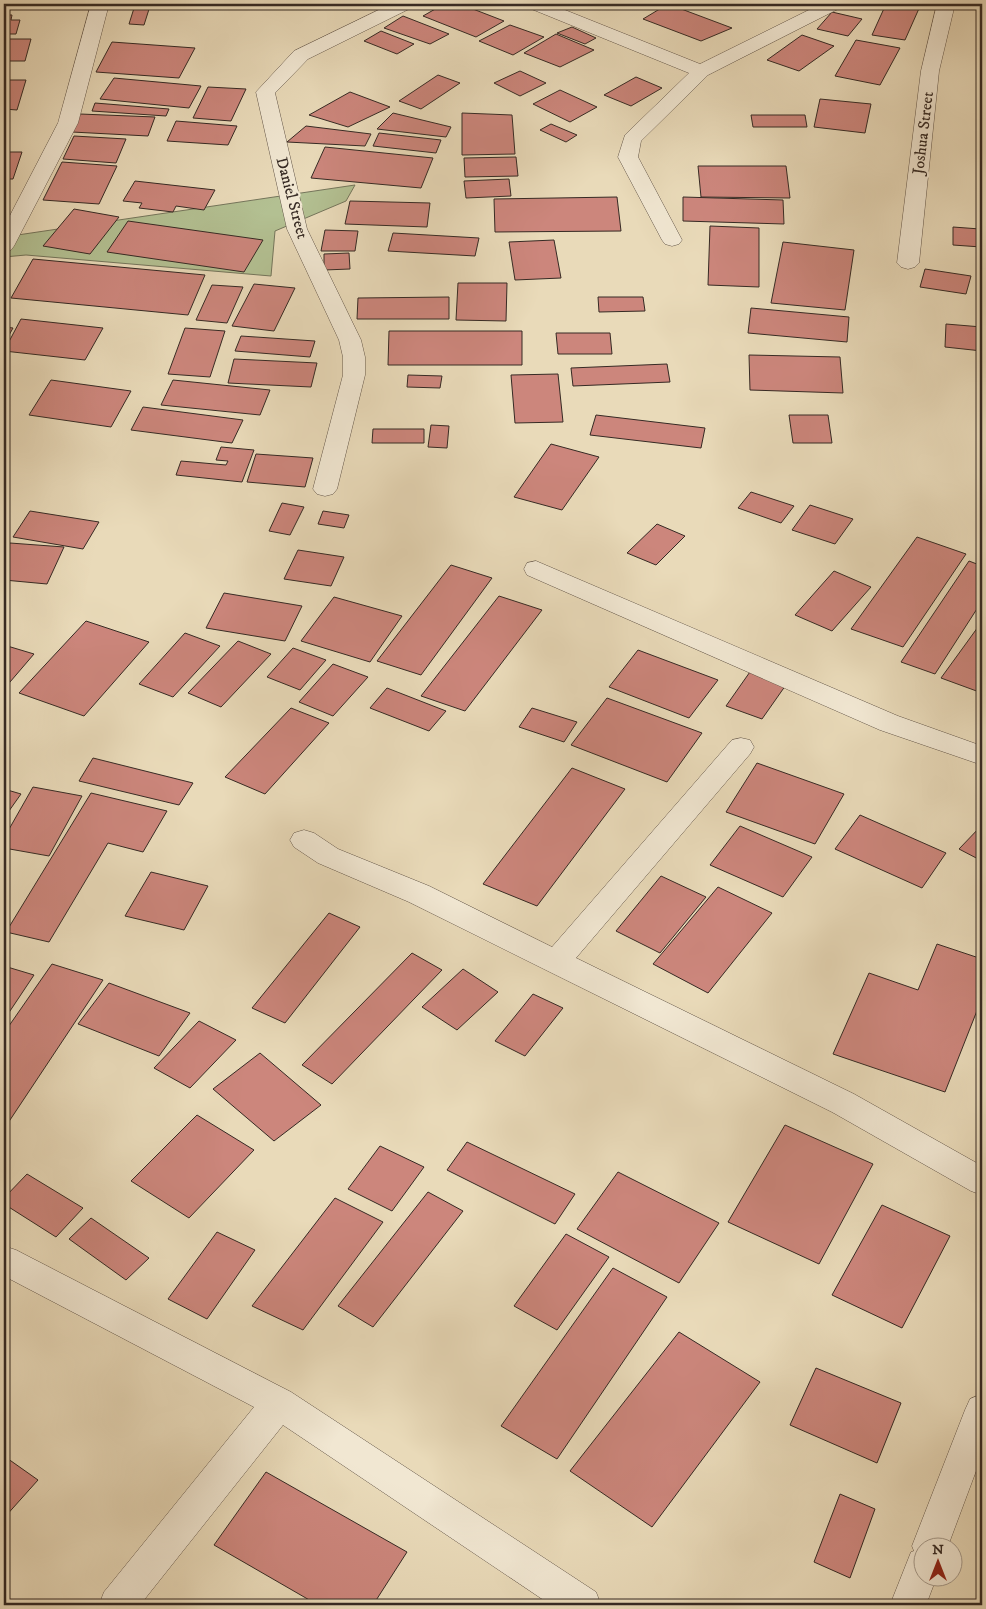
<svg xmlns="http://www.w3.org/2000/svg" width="986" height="1609" font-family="'IM FELL DW Pica',serif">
  <rect width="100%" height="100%" fill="#e9dab9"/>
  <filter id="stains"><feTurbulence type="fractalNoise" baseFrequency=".004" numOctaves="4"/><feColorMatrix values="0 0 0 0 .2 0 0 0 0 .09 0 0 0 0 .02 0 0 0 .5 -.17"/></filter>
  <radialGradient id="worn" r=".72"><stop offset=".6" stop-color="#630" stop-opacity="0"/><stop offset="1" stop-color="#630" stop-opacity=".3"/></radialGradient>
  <!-- green -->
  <polygon fill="#b3c092" stroke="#74755b" points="355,185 346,201 275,231 271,276 26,255 4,257 4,237"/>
  <!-- building -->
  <g fill="#cc867c" stroke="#362a24">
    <polygon points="444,4 460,4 504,21 476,37 423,16"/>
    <polygon points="668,4 732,28 701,41 643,19"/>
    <polygon points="886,4 921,4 905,40 872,35"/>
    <polygon points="135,5 150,6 144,25 129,24"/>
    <polygon points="832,12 862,19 848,36 817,29"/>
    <polygon points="4,15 12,15 11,20 20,20 16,34 4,34"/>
    <polygon points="403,16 449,34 430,44 384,28"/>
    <polygon points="978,16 982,16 982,42 980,41"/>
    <polygon points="510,25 544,37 513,55 479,41"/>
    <polygon points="572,27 596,38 585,44 557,33"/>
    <polygon points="381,31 414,44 397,54 364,41"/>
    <polygon points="556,34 594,50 560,67 524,53"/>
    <polygon points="802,35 834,46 799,71 767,60"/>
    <polygon points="4,39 31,39 25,61 4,61"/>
    <polygon points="856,40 900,48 880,85 835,76"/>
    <polygon points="112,42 195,48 179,78 96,72"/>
    <polygon points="980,50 982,50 982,77 978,76"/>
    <polygon points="520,71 546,83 520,96 494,83"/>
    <polygon points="438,75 460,83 421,109 399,101"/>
    <polygon points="636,77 662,88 631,106 604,95"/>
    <polygon points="114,78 201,86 189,108 100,99"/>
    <polygon points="4,80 26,80 17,110 4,109"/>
    <polygon points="208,87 246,89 231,121 193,118"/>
    <polygon points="560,90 597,107 570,122 533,104"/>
    <polygon points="350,92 390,107 348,127 309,115"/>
    <polygon points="820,99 871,104 865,133 814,127"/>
    <polygon points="95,103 169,109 166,116 92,111"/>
    <polygon points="393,113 451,127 446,137 377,129"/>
    <polygon points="462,113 512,115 515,154 462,155"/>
    <polygon points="80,114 155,117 148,136 72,132"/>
    <polygon points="751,115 805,115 807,127 753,127"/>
    <polygon points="176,121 237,126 228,145 167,141"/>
    <polygon points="551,124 577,135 566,142 540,130"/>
    <polygon points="306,126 371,134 365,146 287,142"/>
    <polygon points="379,133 441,140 436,153 373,146"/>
    <polygon points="74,136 126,139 116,163 63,159"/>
    <polygon points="325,147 433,158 421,188 311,178"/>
    <polygon points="4,152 22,152 13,179 4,179"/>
    <polygon points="516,157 518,176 465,177 464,158"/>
    <polygon points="62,162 117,166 99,204 43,200"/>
    <polygon points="698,166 786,166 790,198 701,197"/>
    <polygon points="509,179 511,196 466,198 464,181"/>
    <polygon points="135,181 215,190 204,210 176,206 173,212 139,208 142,203 123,201"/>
    <polygon points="617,197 621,231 495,232 494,199"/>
    <polygon points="683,197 783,200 784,224 683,221"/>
    <polygon points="350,201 430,203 427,227 345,224"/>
    <polygon points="74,209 119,217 90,254 43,246"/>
    <polygon points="128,221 263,240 244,272 107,252"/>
    <polygon points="710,226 759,228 759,287 708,285"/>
    <polygon points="953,227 980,229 981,247 953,245"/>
    <polygon points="325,230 358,231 355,251 321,251"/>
    <polygon points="393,233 479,238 475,256 388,251"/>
    <polygon points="554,240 561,278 515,280 509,242"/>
    <polygon points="783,242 854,250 845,310 771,303"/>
    <polygon points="349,253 350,269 324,270 324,254"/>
    <polygon points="33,259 205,275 188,315 11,298"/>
    <polygon points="925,269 971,276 966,294 920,287"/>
    <polygon points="458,283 507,283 506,321 456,320"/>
    <polygon points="254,284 295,288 274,331 232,326"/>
    <polygon points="212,285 243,287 227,323 196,320"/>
    <polygon points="449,297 449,319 357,319 358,298"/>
    <polygon points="598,297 643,297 645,311 599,312"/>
    <polygon points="751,308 849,317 847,342 748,333"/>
    <polygon points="21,319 103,328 85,360 4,351"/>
    <polygon points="946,324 982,327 982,351 945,347"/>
    <polygon points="4,327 13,328 4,344"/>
    <polygon points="185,328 225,331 210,377 168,374"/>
    <polygon points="389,331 522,331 522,365 388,365"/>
    <polygon points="556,333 610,333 612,354 558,354"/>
    <polygon points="241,336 315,341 310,357 235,351"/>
    <polygon points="749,355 840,357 843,393 750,390"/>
    <polygon points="234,359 317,363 311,387 228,383"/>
    <polygon points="667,364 670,382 573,386 571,368"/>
    <polygon points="558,374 563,422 515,423 511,375"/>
    <polygon points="408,375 442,376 440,388 407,387"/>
    <polygon points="51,380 131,391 111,427 29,415"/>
    <polygon points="173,380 270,390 260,415 161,405"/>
    <polygon points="143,407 243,420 232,443 131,430"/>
    <polygon points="596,415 705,428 701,448 590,435"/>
    <polygon points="789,415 828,415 832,443 793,443"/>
    <polygon points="431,425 449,426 447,448 428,447"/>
    <polygon points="373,429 424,429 424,443 372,443"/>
    <polygon points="551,444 599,457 562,510 514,497"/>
    <polygon points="221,447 254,450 242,482 176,475 181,461 226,465 228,461 216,460"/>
    <polygon points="256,454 313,458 305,487 247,482"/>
    <polygon points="751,492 794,506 781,523 738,508"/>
    <polygon points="282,503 304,507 290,535 269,531"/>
    <polygon points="810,505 853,519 835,544 792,530"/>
    <polygon points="30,511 99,522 83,549 13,537"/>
    <polygon points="323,511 349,515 344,528 318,524"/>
    <polygon points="657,524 685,536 656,565 627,553"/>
    <polygon points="917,537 966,554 903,647 851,629"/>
    <polygon points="10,543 64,547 47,584 4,580 4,557"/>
    <polygon points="298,550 344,557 331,586 284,579"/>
    <polygon points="969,561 982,566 982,601 935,674 901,662"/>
    <polygon points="451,565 492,578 421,675 377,661"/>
    <polygon points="834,571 871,587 832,631 795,615"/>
    <polygon points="224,593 302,606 285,641 206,628"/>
    <polygon points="499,596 542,610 465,711 421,696"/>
    <polygon points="334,597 402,616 370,662 301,641"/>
    <polygon points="86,621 149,642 84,716 19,693"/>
    <polygon points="978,627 982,628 982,693 941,678"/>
    <polygon points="185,633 220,646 173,697 139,684"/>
    <polygon points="238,641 271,654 221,707 188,693"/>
    <polygon points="4,645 34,654 4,689"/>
    <polygon points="293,648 326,660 300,690 267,677"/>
    <polygon points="638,650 718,680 689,718 609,687"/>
    <polygon points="333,664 368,677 333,716 299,702"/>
    <polygon points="752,669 788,682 762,719 726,706"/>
    <polygon points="387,688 446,711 429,731 370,708"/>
    <polygon points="607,698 702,733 667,782 571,745"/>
    <polygon points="291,708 329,723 265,794 225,777"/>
    <polygon points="532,708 577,722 564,742 519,727"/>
    <polygon points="93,758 193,783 179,805 79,781"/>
    <polygon points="757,763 844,794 815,844 726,812"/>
    <polygon points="572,768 625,789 537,906 483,884"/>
    <polygon points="33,787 82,796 49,856 4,848 4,838"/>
    <polygon points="4,789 21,794 4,818"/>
    <polygon points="91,793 167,811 143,852 108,843 49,942 6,932"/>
    <polygon points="860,815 946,853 922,888 835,849"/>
    <polygon points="982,825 982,861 959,849"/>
    <polygon points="740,826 812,857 783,897 710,865"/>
    <polygon points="151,872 208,886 184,930 125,916"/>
    <polygon points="661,876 706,897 660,953 616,931"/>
    <polygon points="718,887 772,913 708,993 653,964"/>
    <polygon points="329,913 360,927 285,1023 252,1008"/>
    <polygon points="937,944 982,959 982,998 945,1092 833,1054 869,973 918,990"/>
    <polygon points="412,953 442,970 332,1084 302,1065"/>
    <polygon points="52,964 103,980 4,1129 4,1033"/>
    <polygon points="4,966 34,975 4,1020"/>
    <polygon points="463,969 498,992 457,1030 422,1007"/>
    <polygon points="109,983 190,1013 159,1056 78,1024"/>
    <polygon points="533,994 563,1008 525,1056 495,1041"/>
    <polygon points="199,1021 236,1040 190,1088 154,1068"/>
    <polygon points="260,1053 321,1105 274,1141 213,1089"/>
    <polygon points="197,1115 254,1150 189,1218 131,1181"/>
    <polygon points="785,1125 873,1164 819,1264 728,1222"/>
    <polygon points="467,1142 575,1194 555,1224 447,1170"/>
    <polygon points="380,1146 424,1167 392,1211 348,1189"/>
    <polygon points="618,1172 719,1223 679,1283 577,1229"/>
    <polygon points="27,1174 83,1208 56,1237 4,1204 4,1198"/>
    <polygon points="428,1192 463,1211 373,1327 338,1306"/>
    <polygon points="335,1198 383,1222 303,1330 252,1306"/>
    <polygon points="882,1205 950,1236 902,1328 832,1295"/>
    <polygon points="91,1218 149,1258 126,1280 69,1239"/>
    <polygon points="217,1232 255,1250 207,1319 168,1299"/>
    <polygon points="566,1234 609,1257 557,1330 514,1306"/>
    <polygon points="613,1268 667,1297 557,1459 501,1426"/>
    <polygon points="679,1332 760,1382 652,1527 570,1471"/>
    <polygon points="816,1368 901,1403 877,1463 790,1425"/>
    <polygon points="4,1456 38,1480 4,1518"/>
    <polygon points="266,1472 407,1552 373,1605 318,1605 214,1545"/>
    <polygon points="840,1494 875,1509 850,1578 814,1562"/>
  </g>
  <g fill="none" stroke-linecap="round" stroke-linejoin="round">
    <defs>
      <g id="street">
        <polygon points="91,4 109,4 78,123 14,246 11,250 4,252 4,227 58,123"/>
        <polygon points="391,4 414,4 411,8 308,59 275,93 307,229 361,340 365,357 365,375 337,489 333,494 325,496 317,494 313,489 343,375 343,357 339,340 287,229 256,92 294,51"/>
        <polygon points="526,4 550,4 700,64 821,4 843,4 840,8 708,75 641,141 638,157 682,240 679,244 672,246 665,244 662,240 618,157 625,135 689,73 529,8"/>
        <polygon points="937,4 955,4 939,71 919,263 915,267 908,269 901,267 897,263 921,71"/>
        <polygon points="536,561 898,716 982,746 982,765 880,730 527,575 524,569 527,563"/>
        <polygon points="741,738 750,740 754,747 750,754 576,958 854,1094 982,1166 982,1195 971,1191 832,1112 409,902 318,863 294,847 290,840 294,833 304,830 314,833 338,849 429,886 552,947 732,740"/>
        <polygon points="4,1246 16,1250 291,1392 596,1592 601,1605 551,1605 283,1425 140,1605 99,1605 104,1592 254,1407 4,1276"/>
        <polygon points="982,1394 982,1455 948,1546 924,1546 924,1576 937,1576 926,1605 890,1605 911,1552 914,1551 912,1546 965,1410 970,1399"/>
      </g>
    </defs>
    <!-- street casing -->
    <use href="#street" stroke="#635649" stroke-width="1"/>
    <!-- street -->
    <use href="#street" fill="#f1e7d2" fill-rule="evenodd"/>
  </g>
  <g text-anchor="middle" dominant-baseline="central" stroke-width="4.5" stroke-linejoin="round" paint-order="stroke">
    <!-- far-street labels -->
    <g font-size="16" fill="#362a24" stroke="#f1e7d2">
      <text transform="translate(923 133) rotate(-83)">Joshua Street</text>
      <text transform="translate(292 198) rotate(75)">Daniel Street</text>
    </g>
  </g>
  <!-- margin -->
  <rect width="986" height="1609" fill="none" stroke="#e9dab9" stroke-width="20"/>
  <rect x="5" y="5" width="976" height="1599" fill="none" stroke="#362a24" stroke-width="2.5"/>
  <rect x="10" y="10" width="966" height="1589" fill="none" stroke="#362a24"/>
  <!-- north arrow -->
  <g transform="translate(938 1562)"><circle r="24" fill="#f1e7d2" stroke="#a69b8c"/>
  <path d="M0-4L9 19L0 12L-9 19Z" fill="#8f2418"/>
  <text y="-8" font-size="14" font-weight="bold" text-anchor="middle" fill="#362a24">N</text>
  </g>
  <rect width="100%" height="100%" filter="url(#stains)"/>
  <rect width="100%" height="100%" fill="url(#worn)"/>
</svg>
